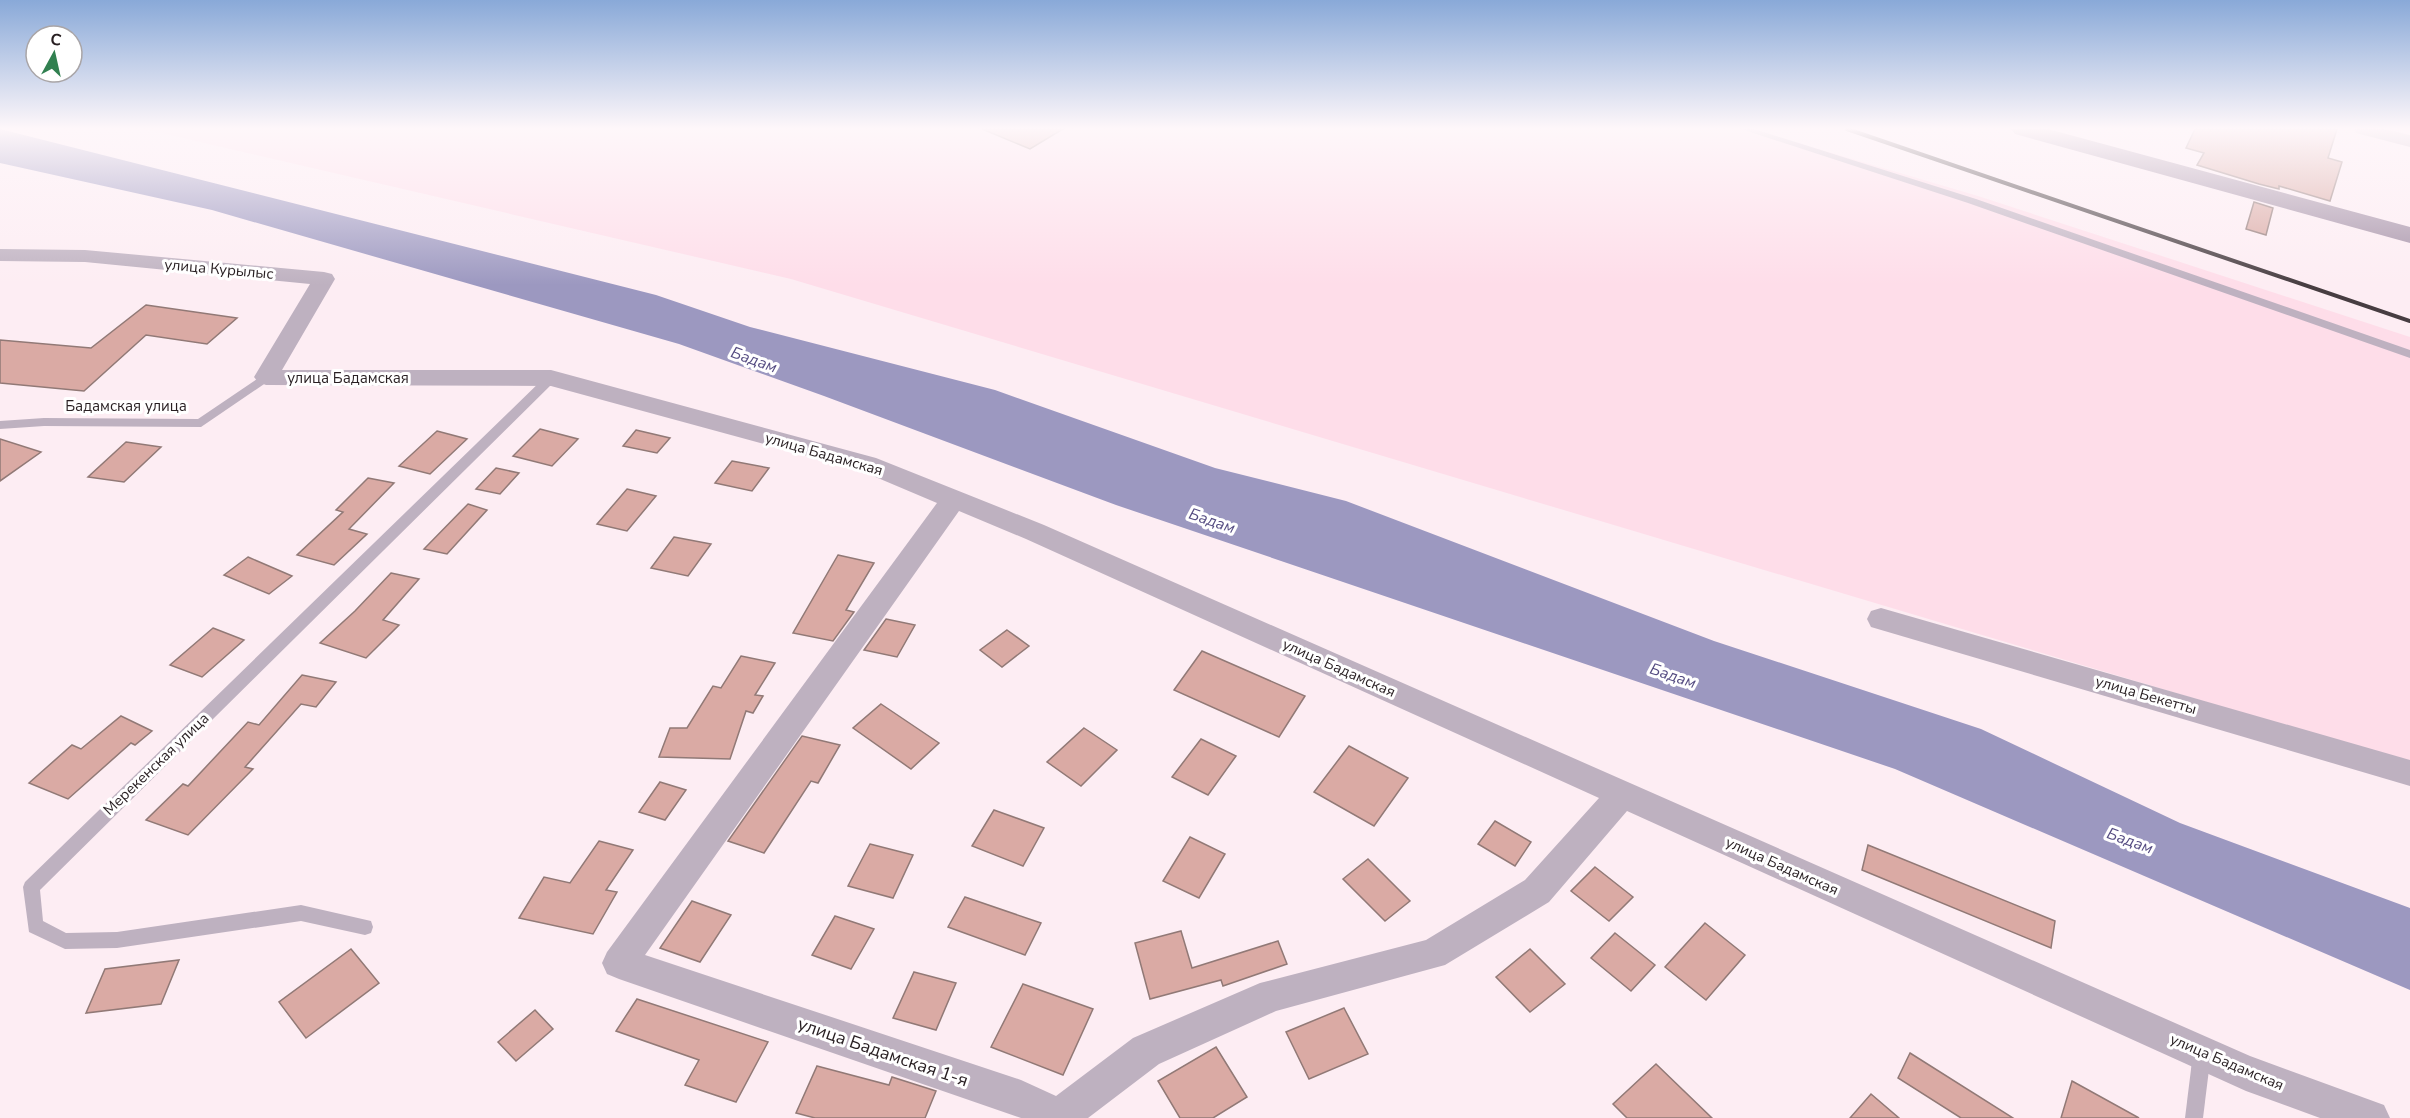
<svg xmlns="http://www.w3.org/2000/svg" width="2410" height="1118" font-family="'Nunito Sans',sans-serif">
  <rect width="100%" height="100%" fill="#fdedf3"/>
  <!-- built -->
  <polygon fill="#fedde9" points="144,129 1751,129 1978,196 2410,337 2410,763 791,279"/>
  <!-- water -->
  <polygon fill="#9c98c0" points="0,129 656,295 750,327 995,390 1215,468 1346,501 1714,641 1981,729 2180,823 2410,908 2410,990 1895,769 1116,505 824,396 679,344 212,210 0,163"/>
  <!-- building -->
  <g fill="#daaaa4" stroke="#917976" stroke-width="1.5">
    <polygon points="982,129 1063,129 1030,149"/>
    <polygon points="2195,129 2337,129 2328,158 2342,162 2330,201 2279,186 2279,189 2259,184 2197,165 2204,153 2186,148"/>
    <polygon points="2254,202 2273,208 2266,235 2246,229"/>
    <polygon points="146,305 237,318 207,344 146,335 84,391 0,383 0,340 91,348"/>
    <polygon points="540,429 578,439 552,466 513,456"/>
    <polygon points="636,430 670,438 657,453 623,446"/>
    <polygon points="437,431 467,439 430,474 399,466"/>
    <polygon points="0,439 41,452 0,481"/>
    <polygon points="126,442 161,447 124,482 88,477"/>
    <polygon points="732,461 769,468 752,491 715,483"/>
    <polygon points="496,468 519,473 500,494 476,489"/>
    <polygon points="368,478 394,483 349,529 367,534 334,565 297,555 343,512 336,510"/>
    <polygon points="627,489 656,496 627,531 597,524"/>
    <polygon points="468,504 487,510 447,554 424,549"/>
    <polygon points="674,537 711,544 688,576 651,568"/>
    <polygon points="838,555 874,563 846,610 854,612 833,641 793,633"/>
    <polygon points="248,557 292,576 269,594 224,575"/>
    <polygon points="391,573 419,579 383,620 399,625 366,658 320,643 355,611"/>
    <polygon points="886,619 915,625 897,657 864,650"/>
    <polygon points="213,628 244,640 202,677 170,665"/>
    <polygon points="1007,630 1029,646 1002,667 980,650"/>
    <polygon points="1202,651 1305,696 1279,737 1174,690"/>
    <polygon points="741,656 775,663 755,695 763,696 753,713 746,711 730,759 659,757 670,728 687,728 713,686 721,688"/>
    <polygon points="302,675 336,682 316,707 301,704 245,767 253,769 188,835 146,820 183,784 188,786 248,722 259,725"/>
    <polygon points="881,704 939,743 911,769 853,728"/>
    <polygon points="121,716 152,731 135,745 131,743 68,799 29,783 72,745 81,749"/>
    <polygon points="1084,728 1117,750 1081,786 1047,762"/>
    <polygon points="802,736 840,745 818,783 811,781 764,853 728,841"/>
    <polygon points="1201,739 1236,756 1208,795 1172,777"/>
    <polygon points="1349,746 1408,778 1374,826 1314,792"/>
    <polygon points="660,782 686,790 665,820 639,812"/>
    <polygon points="994,810 1044,828 1023,866 972,846"/>
    <polygon points="1495,821 1531,842 1515,866 1478,844"/>
    <polygon points="1190,837 1225,854 1199,898 1163,881"/>
    <polygon points="599,841 633,850 606,890 617,892 593,934 519,918 544,877 570,883"/>
    <polygon points="870,844 913,855 893,898 848,886"/>
    <polygon points="1868,845 2055,921 2051,948 1862,870"/>
    <polygon points="1368,859 1410,901 1385,921 1343,879"/>
    <polygon points="1595,867 1633,897 1609,921 1571,891"/>
    <polygon points="965,897 1041,923 1025,955 948,927"/>
    <polygon points="692,901 731,915 700,962 660,948"/>
    <polygon points="835,916 874,929 851,969 812,955"/>
    <polygon points="1705,923 1745,955 1706,1000 1665,967"/>
    <polygon points="1181,931 1192,968 1278,941 1287,964 1223,986 1221,980 1150,999 1135,943"/>
    <polygon points="1615,933 1655,965 1631,991 1591,958"/>
    <polygon points="351,949 379,983 306,1038 279,1002"/>
    <polygon points="1530,949 1565,984 1530,1012 1496,977"/>
    <polygon points="179,960 161,1004 86,1013 105,969"/>
    <polygon points="914,972 956,983 936,1030 893,1018"/>
    <polygon points="1023,984 1093,1009 1063,1075 991,1047"/>
    <polygon points="637,999 768,1042 736,1102 685,1085 699,1060 616,1031"/>
    <polygon points="1344,1008 1368,1054 1309,1079 1286,1032"/>
    <polygon points="535,1010 553,1029 516,1061 498,1042"/>
    <polygon points="1216,1047 1247,1097 1213,1118 1180,1118 1158,1081"/>
    <polygon points="1910,1053 2013,1118 1961,1118 1898,1078"/>
    <polygon points="1656,1064 1712,1118 1627,1118 1613,1104"/>
    <polygon points="817,1066 889,1085 892,1077 936,1091 925,1118 815,1118 796,1113"/>
    <polygon points="2072,1081 2139,1118 2061,1118"/>
    <polygon points="1871,1094 1899,1118 1850,1118"/>
  </g>
  <g fill="none" stroke-linecap="round" stroke-linejoin="round">
    <!-- lane -->
    <g fill="#beb1c0" fill-rule="evenodd">
      <polygon points="1741,129 1754,129 1976,199 2410,350 2410,358 1968,203"/>
      <polygon points="266,373 272,377 270,380 201,427 44,426 0,429 0,421 44,418 198,419"/>
      <polygon points="551,374 557,378 555,381 40,890 43,921 66,933 117,932 301,905 371,921 373,927 371,933 365,935 301,921 117,948 65,949 29,932 23,887 25,882 547,375"/>
      <polygon points="2202,1044 2208,1047 2211,1053 2203,1118 2185,1118 2193,1053 2196,1047"/>
    </g>
    <!-- street -->
    <g fill="#beb1c0" fill-rule="evenodd">
      <polygon points="2354,129 2384,129 2410,135 2410,147 2356,133"/>
      <path d="M 0,249 L 85,250 L 324,272 L 332,274 L 335,279 L 282,370 L 551,370 L 876,458 L 1044,525 L 2250,1056 L 2384,1105 L 2390,1118 L 2320,1118 L 2246,1091 L 1627,811 L 1549,902 L 1445,965 L 1276,1011 L 1159,1064 L 1088,1118 L 1021,1118 L 619,979 L 607,974 L 602,963 L 607,952 L 937,503 L 859,470 L 551,386 L 266,385 L 258,382 L 254,377 L 310,284 L 85,262 L 0,261 ZM 959,511 L 1026,539 L 1599,798 L 1525,880 L 1426,940 L 1260,983 L 1133,1038 L 1056,1096 L 1021,1080 L 645,955 Z"/>
      <polygon points="1881,608 2410,760 2410,786 1871,627 1867,619 1871,611"/>
    </g>
    <!-- secondary -->
    <polygon fill="#a491a7" fill-rule="evenodd" points="2011,129 2048,129 2410,227 2410,243 2015,134"/>
    <!-- rail -->
    <polyline stroke="#473d41" stroke-width="4" points="1847,129 2410,321"/>
  </g>
  <!-- sky -->
  <linearGradient id="sky" x2="0" y2="1"><stop stop-color="#89a9d8"/><stop offset="0.45" stop-color="#fef7fa"/><stop offset="1" stop-color="#fef7fa" stop-opacity="0"/></linearGradient>
  <rect width="2410" height="285" fill="url(#sky)"/>
  <g text-anchor="middle" dominant-baseline="central" stroke-width="6" stroke-linejoin="round" paint-order="stroke">
    <!-- street labels -->
    <g font-size="15" fill="#281f22" stroke="#fff">
      <text transform="translate(219 269) rotate(5)">улица Курылыс</text>
      <text x="348" y="378">улица Бадамская</text>
      <text x="126" y="406">Бадамская улица</text>
      <text transform="translate(824 454) rotate(16)">улица Бадамская</text>
      <text transform="translate(1339 668) rotate(24)">улица Бадамская</text>
      <text transform="translate(2146 695) rotate(16)">улица Бекетты</text>
      <text transform="translate(156 764) rotate(-44)">Мерекенская улица</text>
      <text transform="translate(1782 866) rotate(24)">улица Бадамская</text>
      <text transform="translate(2227 1062) rotate(23)">улица Бадамская</text>
    </g>
    <!-- water labels -->
    <g font-size="16" font-style="italic" fill="#544b81" stroke="#fff">
      <text transform="translate(754 360) rotate(20)">Бадам</text>
      <text transform="translate(1212 521) rotate(19)">Бадам</text>
      <text transform="translate(1673 676) rotate(19)">Бадам</text>
      <text transform="translate(2130 841) rotate(20)">Бадам</text>
    </g>
    <!-- near-street labels -->
    <g font-size="18" fill="#281f22" stroke="#fff">
      <text transform="translate(883 1052) rotate(19)">улица Бадамская 1-я</text>
    </g>
  </g>
  <!-- north arrow -->
  <g transform="translate(54 54) rotate(8)"><circle r="28" fill="#ffffff" stroke="#a9a5a7" stroke-width="1.5"/>
  <path d="M0-4.5L10 22L0 15L-10 22Z" fill="#318050"/>
  <text y="-9" font-size="16" font-weight="bold" text-anchor="middle" fill="#281f22">С</text>
  </g>
</svg>
